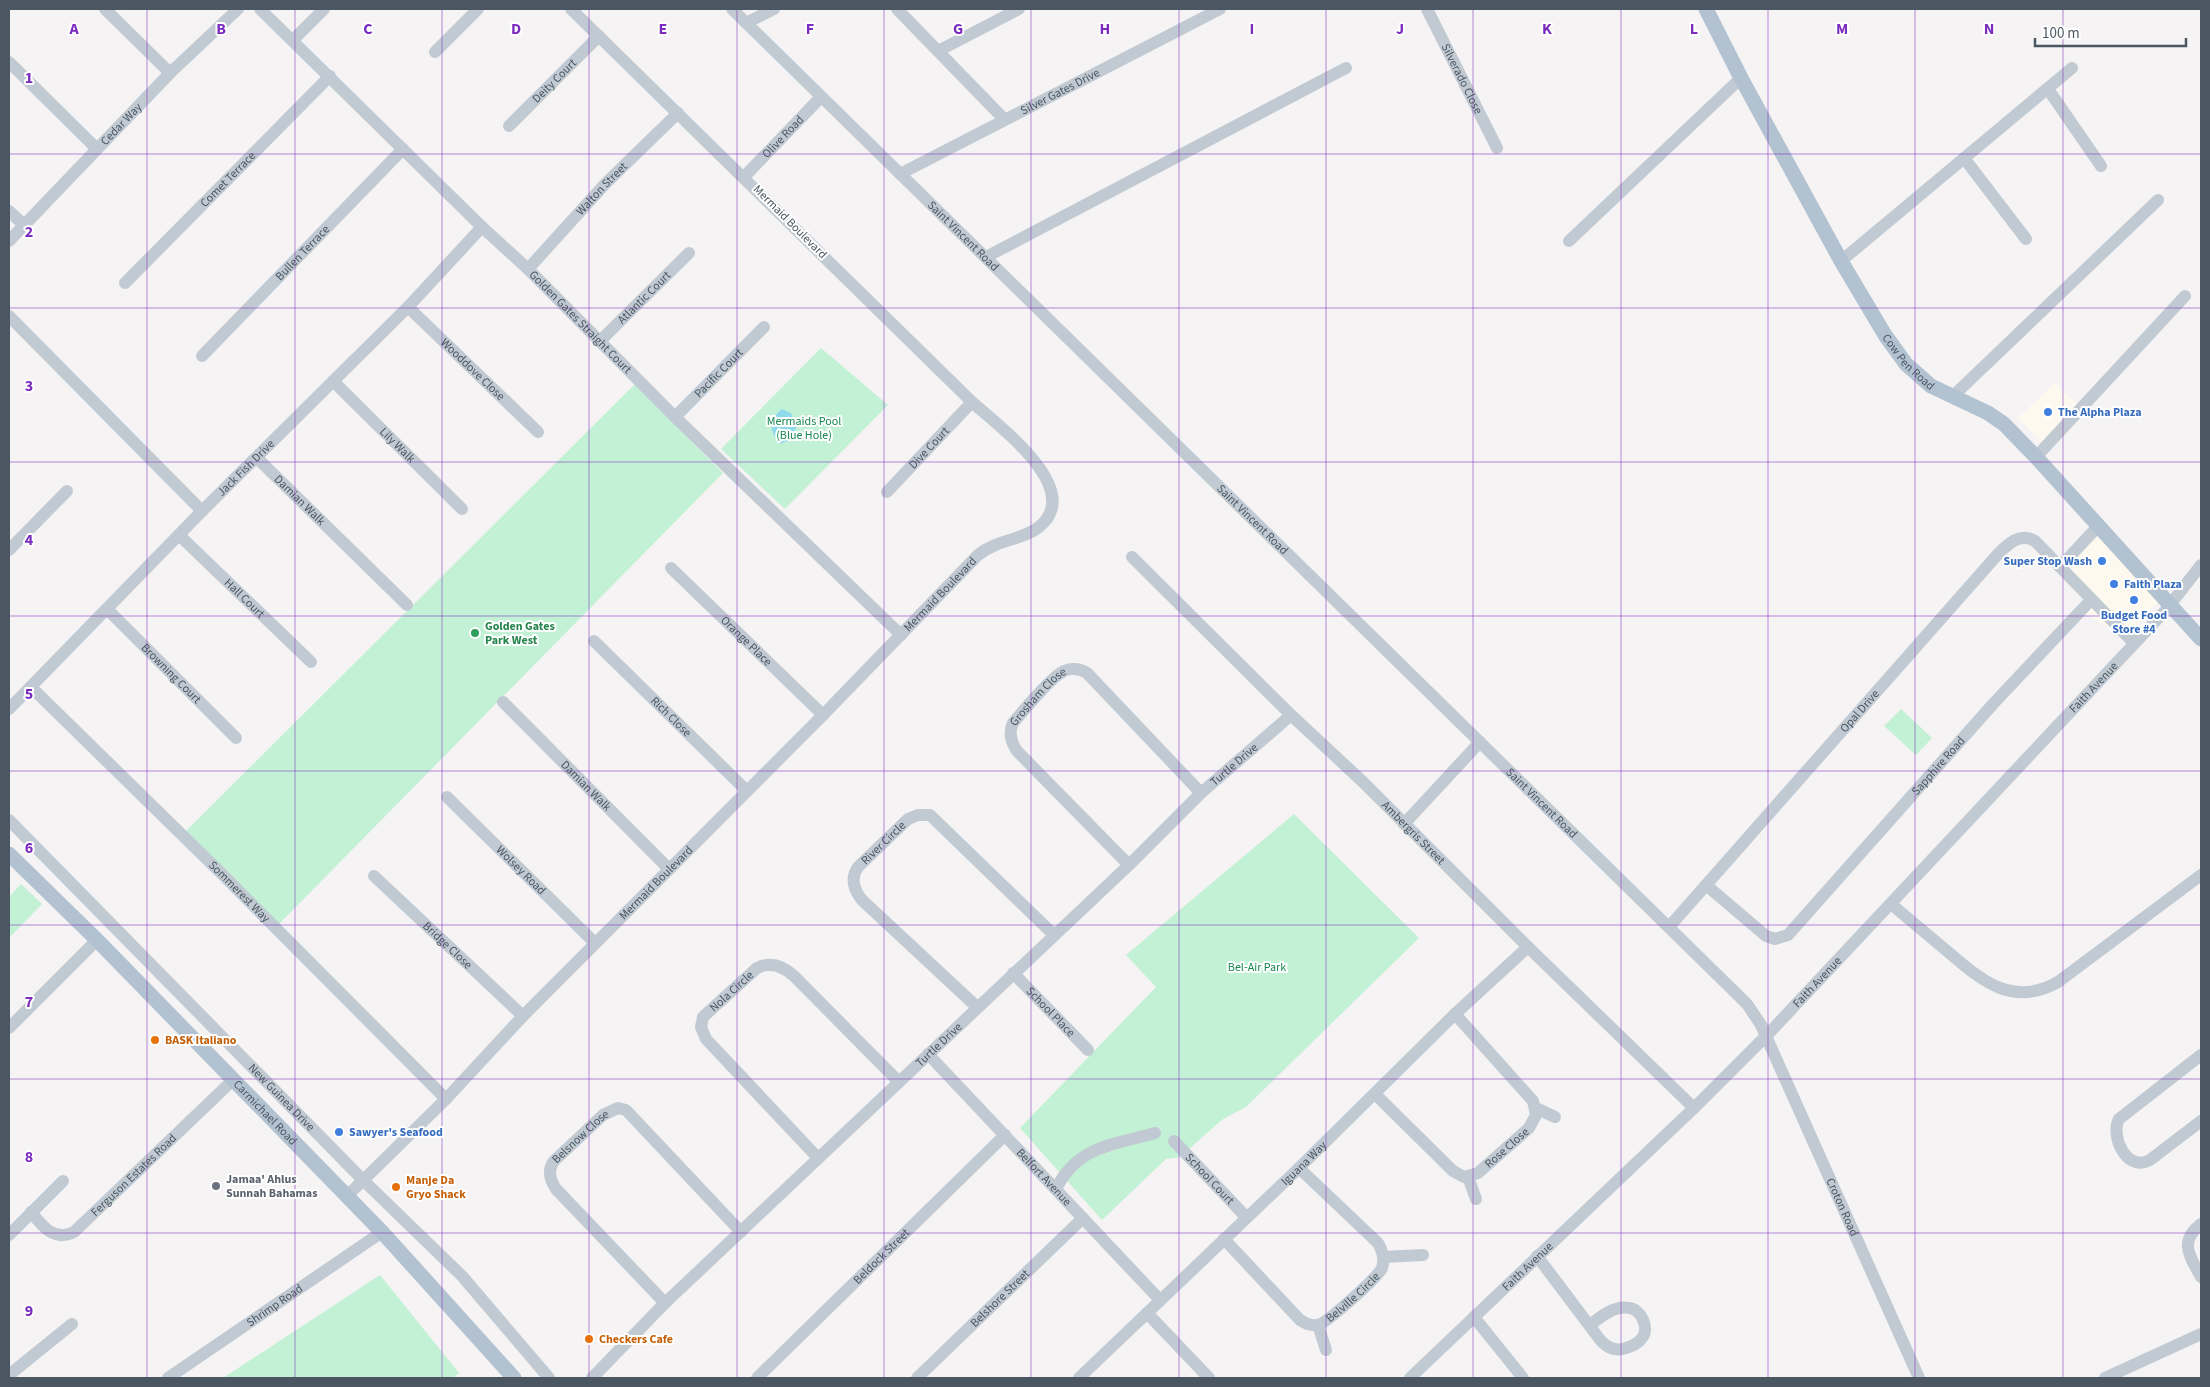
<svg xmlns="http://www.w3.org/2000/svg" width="2210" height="1387" font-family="'Source Sans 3',sans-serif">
  <rect width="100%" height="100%" fill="#f5f3f3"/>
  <!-- commercial -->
  <g fill="#fdf9ef">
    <polygon points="2055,383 2078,405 2042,443 2018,418"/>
    <polygon points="2100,534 2160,600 2125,638 2086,614 2097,601 2068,568"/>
  </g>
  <!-- green -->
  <g fill="#c3f1d5">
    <polygon points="821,348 888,405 785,509 721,449"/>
    <polygon points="635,384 723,473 279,924 186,831"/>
    <polygon points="1901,709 1932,738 1916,755 1884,726"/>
    <polygon points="1294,814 1419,938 1246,1107 1223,1119 1180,1157 1166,1159 1102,1220 1020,1128 1156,987 1126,955"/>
    <polygon points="21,884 42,904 9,938 9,897"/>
    <polygon points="380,1275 459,1373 453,1378 223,1378"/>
  </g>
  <!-- water -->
  <path fill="#90daee" d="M 782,409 L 791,413 L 797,426 L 790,440 L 780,444 L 777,442 C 770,426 767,422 782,409 Z"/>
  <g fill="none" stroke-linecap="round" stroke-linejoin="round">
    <!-- minor -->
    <g stroke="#c1cad2" stroke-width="12">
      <polyline points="105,9 170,73"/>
      <path id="s1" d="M 260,9 L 482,227 L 528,269 L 675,417 L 901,635"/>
      <path id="s2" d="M 732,9 L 1747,1004 L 1761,1025 L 1919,1378"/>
      <polyline points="897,9 1004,119"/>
      <path id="s3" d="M 1427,9 L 1497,148"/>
      <polyline points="746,23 774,9"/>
      <polyline points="293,40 324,9"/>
      <polyline points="938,51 1019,9"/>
      <polyline points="435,52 478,9"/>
      <polyline points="9,62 96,148"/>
      <polyline points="2048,89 2101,166"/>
      <path id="s4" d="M 509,126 L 599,36"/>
      <polyline points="1964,158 2026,239"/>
      <path id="s5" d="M 900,174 L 1220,9"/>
      <path id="s6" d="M 744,177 L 821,97"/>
      <polyline points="9,211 24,225"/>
      <path id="s7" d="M 9,241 L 170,73 L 238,9"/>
      <polyline points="1569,241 1741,78"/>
      <polyline points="986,257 1346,68"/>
      <polyline points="1841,261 2072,68"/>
      <path id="s8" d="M 528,269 L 605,184 L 678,113"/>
      <path id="s9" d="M 125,283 L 330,76"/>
      <path id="s10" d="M 408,307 L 538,432"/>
      <polyline points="9,316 202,511"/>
      <path id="s11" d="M 600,341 L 689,253"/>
      <path id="s12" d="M 202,356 L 403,149"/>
      <path id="s13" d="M 333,381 L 462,509"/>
      <polyline points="1952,397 2158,200"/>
      <path id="s14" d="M 675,417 L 764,327"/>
      <polyline points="2036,457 2185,296"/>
      <path id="s15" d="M 257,458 L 407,605"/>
      <path id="s16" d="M 887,492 L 972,402"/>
      <path id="s17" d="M 179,535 L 311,662"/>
      <polyline points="9,550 67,491"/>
      <path id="s18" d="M 1132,557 L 1291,715 L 1363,782 L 1528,947 L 1694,1108"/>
      <polyline points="2060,567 2099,525"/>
      <path id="s19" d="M 671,568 L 823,715"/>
      <path id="s20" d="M 107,609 L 236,738"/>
      <path id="s21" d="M 594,641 L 747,791"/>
      <path id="s22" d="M 31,687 L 224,876 L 446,1099"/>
      <path id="s23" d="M 503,702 L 669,869"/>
      <path id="s24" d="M 9,709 L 202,511 L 408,307 L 482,227"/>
      <path id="s25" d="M 447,797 L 595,943"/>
      <path id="s26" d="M 9,820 L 363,1180 L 462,1276 L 549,1378"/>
      <polyline points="1404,824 1480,742"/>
      <path id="s27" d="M 1129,865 L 1017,751 C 1011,742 1008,733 1013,723 C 1023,711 1051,677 1064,671 C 1072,668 1079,668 1087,673 L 1201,793"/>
      <path id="s28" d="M 374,876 L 523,1016"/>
      <path id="s29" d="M 1706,885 L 1766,936 L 1775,939 L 1788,935 L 1993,704 L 2091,600"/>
      <path d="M 1891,904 C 1910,920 1928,935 1947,951 C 1981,980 2012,1008 2058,982 L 2201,875"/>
      <path id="s30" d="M 1669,927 L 1998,554 C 2008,544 2020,532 2035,541 L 2134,643"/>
      <path id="s31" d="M 1013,973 L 1088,1050"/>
      <path id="s32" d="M 977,1007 L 862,900 C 854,890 850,878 858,867 L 908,819 L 918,815 L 930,815 L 1053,934"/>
      <polyline points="9,1028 97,940"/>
      <path id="s33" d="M 928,1054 L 1160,1300"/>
      <path d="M 2201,1055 L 2119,1119 C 2110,1135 2126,1173 2150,1160 L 2201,1121"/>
      <path id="s34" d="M 1375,1094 L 1453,1171 L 1464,1177 L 1478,1173 L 1529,1128 L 1536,1115 L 1533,1101 L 1455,1014"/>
      <polyline points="1536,1108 1555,1117"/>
      <path id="s35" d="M 1174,1141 L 1246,1217"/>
      <path id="s36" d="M 818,1158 L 706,1039 L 701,1027 L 703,1017 L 757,968 C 771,961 783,966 794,976 L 899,1082"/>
      <polyline points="1468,1177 1476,1199"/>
      <path d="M 1056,1189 C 1077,1146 1113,1145 1155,1133"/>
      <path id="s37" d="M 347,1196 L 446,1099 L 523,1016 L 823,715 L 978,555 C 998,539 1023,540 1039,527 C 1086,489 997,425 972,402 L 571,9"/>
      <path id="s38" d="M 31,1212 C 42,1226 54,1242 74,1232 L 233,1080"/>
      <path d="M 2201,1224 C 2178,1242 2190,1256 2201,1277"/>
      <polyline points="9,1235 63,1181"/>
      <path id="s39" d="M 1224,1239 L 1300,1320 C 1306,1324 1311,1326 1318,1325 C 1327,1323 1378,1277 1382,1268 C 1385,1260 1382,1250 1378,1243 L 1299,1168"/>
      <path d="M 1537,1256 L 1601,1341 C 1608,1348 1616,1352 1626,1348 C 1632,1346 1638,1344 1642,1338 C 1650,1328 1641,1309 1629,1308 C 1615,1305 1600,1317 1590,1325"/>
      <polyline points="1383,1257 1423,1255"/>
      <path id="s40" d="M 665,1303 L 556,1189 C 550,1180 547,1170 554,1161 L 603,1115 L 618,1108 L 626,1110 L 741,1232"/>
      <polyline points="1147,1313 1209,1378"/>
      <polyline points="1474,1317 1523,1378"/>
      <polyline points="1318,1325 1326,1350"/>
      <polyline points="9,1375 72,1324"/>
      <path id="s41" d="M 168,1378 L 382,1232"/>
      <path id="s42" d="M 592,1378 L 665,1303 L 1129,865 L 1201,793 L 1291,715"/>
      <path id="s43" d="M 757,1378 L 1005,1135"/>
      <path id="s44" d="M 917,1378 L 1083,1218"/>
      <path id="s45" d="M 1079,1378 L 1299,1168 L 1455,1014 L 1528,947"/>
      <path id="s46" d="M 1410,1378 L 1694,1108 L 1771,1031 L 2166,610 L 2201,565"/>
      <polyline points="2105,1378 2201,1334"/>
    </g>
    <!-- major -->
    <g stroke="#b3c2d1" stroke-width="15">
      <path id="s47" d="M 1706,9 L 1741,78 L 1841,261 L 1885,335 L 1906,364 L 1931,386 L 1988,413 L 2004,424 L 2036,457 L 2201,639"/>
      <path id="s48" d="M 9,854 L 97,940 L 382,1232 L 514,1378"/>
    </g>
  </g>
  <!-- grid -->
  <path fill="none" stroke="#7b2cbf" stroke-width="1" stroke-opacity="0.55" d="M 147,9 L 147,1378M 295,9 L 295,1378M 442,9 L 442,1378M 589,9 L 589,1378M 737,9 L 737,1378M 884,9 L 884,1378M 1031,9 L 1031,1378M 1179,9 L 1179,1378M 1326,9 L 1326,1378M 1473,9 L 1473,1378M 1621,9 L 1621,1378M 1768,9 L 1768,1378M 1915,9 L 1915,1378M 2063,9 L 2063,1378M 9,154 L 2201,154M 9,308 L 2201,308M 9,462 L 2201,462M 9,616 L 2201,616M 9,771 L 2201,771M 9,925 L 2201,925M 9,1079 L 2201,1079M 9,1233 L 2201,1233"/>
  <!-- markers -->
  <g fill="#3f7fe0" stroke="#fff" stroke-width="2">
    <circle cx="2048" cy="412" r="5"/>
    <circle cx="2102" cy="561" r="5"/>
    <circle cx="2114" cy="584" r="5"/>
    <circle cx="2134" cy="600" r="5"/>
    <circle cx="339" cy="1132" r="5"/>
  </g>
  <circle fill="#2e9e5b" stroke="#fff" stroke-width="2" cx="475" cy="633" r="5"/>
  <g fill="#e8710a" stroke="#fff" stroke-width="2">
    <circle cx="155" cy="1040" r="5"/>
    <circle cx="396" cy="1187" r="5"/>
    <circle cx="589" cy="1339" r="5"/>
  </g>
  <circle fill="#6b7280" stroke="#fff" stroke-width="2" cx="216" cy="1186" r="5"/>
  <g text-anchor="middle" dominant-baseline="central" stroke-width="4" stroke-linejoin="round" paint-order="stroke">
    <!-- street labels -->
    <g font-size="12" fill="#4a5661" stroke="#fff">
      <text stroke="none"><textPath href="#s3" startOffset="78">Silverado Close</textPath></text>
      <text stroke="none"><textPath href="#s4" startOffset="64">Deity Court</textPath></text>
      <text stroke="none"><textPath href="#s5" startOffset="180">Silver Gates Drive</textPath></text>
      <text stroke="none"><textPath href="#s7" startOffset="162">Cedar Way</textPath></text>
      <text stroke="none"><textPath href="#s6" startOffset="56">Olive Road</textPath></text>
      <text stroke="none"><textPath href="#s9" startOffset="146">Comet Terrace</textPath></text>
      <text stroke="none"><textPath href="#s8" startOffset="109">Walton Street</textPath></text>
      <text transform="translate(790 222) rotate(45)">Mermaid Boulevard</text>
      <text stroke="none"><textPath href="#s2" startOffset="324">Saint Vincent Road</textPath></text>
      <text stroke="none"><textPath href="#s12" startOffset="144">Bullen Terrace</textPath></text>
      <text stroke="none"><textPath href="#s11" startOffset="62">Atlantic Court</textPath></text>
      <text stroke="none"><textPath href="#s1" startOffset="448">Golden Gates Straight Court</textPath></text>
      <text stroke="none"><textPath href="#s47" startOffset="408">Cow Pen Road</textPath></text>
      <text stroke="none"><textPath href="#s10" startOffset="90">Wooddove Close</textPath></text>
      <text stroke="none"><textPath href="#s14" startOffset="62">Pacific Court</textPath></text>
      <text stroke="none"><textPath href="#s13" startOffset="91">Lily Walk</textPath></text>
      <text stroke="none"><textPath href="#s16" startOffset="61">Dive Court</textPath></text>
      <text stroke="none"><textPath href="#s24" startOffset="338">Jack Fish Drive</textPath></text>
      <text stroke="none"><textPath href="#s15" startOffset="60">Damian Walk</textPath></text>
      <text stroke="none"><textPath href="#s2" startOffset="729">Saint Vincent Road</textPath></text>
      <text stroke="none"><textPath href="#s37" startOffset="845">Mermaid Boulevard</textPath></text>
      <text stroke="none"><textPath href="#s17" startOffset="91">Hall Court</textPath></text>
      <text stroke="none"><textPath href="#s19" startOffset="105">Orange Place</textPath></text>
      <text stroke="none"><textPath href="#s20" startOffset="91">Browning Court</textPath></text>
      <text stroke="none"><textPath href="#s46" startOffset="972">Faith Avenue</textPath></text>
      <text stroke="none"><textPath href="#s27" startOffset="226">Grosham Close</textPath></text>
      <text stroke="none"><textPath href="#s30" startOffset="288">Opal Drive</textPath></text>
      <text stroke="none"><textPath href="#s21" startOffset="108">Rich Close</textPath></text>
      <text stroke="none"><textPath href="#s42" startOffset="888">Turtle Drive</textPath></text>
      <text stroke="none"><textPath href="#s29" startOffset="328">Sapphire Road</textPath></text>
      <text stroke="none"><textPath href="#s23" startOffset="118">Damian Walk</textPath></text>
      <text stroke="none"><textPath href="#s2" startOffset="1134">Saint Vincent Road</textPath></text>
      <text stroke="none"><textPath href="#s18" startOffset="394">Ambergris Street</textPath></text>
      <text stroke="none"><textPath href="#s32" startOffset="228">River Circle</textPath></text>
      <text stroke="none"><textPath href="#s25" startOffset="104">Wolsey Road</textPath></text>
      <text stroke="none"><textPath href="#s37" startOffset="440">Mermaid Boulevard</textPath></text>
      <text stroke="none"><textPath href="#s22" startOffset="292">Sommerest Way</textPath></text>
      <text stroke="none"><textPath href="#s28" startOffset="101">Bridge Close</textPath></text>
      <text stroke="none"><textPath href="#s46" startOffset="568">Faith Avenue</textPath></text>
      <text stroke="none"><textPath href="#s36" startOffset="225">Nola Circle</textPath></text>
      <text stroke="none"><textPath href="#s31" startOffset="54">School Place</textPath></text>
      <text stroke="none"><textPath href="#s42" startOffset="481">Turtle Drive</textPath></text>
      <text stroke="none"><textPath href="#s26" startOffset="389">New Guinea Drive</textPath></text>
      <text stroke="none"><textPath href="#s48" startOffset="364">Carmichael Road</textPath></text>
      <text stroke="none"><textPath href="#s40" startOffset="224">Belsnow Close</textPath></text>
      <text stroke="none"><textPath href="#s34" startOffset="175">Rose Close</textPath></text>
      <text stroke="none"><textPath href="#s45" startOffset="311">Iguana Way</textPath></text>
      <text stroke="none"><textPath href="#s38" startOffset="135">Ferguson Estates Road</textPath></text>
      <text stroke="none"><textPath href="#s33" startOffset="169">Belfort Avenue</textPath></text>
      <text stroke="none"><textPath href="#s35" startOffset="52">School Court</textPath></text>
      <text stroke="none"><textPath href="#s2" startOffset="1646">Croton Road</textPath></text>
      <text stroke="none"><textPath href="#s43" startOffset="174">Beldock Street</textPath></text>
      <text stroke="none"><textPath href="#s46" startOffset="162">Faith Avenue</textPath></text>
      <text stroke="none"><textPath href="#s39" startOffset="175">Belville Circle</textPath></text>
      <text stroke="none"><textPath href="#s44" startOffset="115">Belshore Street</textPath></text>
      <text stroke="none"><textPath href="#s41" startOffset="129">Shrimp Road</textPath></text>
    </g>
    <!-- shop labels -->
    <g font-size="12" font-weight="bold" fill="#366cbe" stroke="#fff" text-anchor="start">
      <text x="2058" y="412">The Alpha Plaza</text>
      <text x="2092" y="561" text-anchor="end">Super Stop Wash</text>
      <text x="2124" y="584">Faith Plaza</text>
      <text x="2134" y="615" text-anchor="middle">Budget Food<tspan x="2134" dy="14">Store #4</tspan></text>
      <text x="349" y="1132">Sawyer's Seafood</text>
    </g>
    <!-- park labels -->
    <g font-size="12" fill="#17864f" stroke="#fff">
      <text x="804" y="421">Mermaids Pool<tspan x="804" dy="14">(Blue Hole)</tspan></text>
      <text x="1257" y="967">Bel-Air Park</text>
    </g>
    <!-- leisure labels -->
    <g font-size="12" font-weight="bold" fill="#27864d" stroke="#fff" text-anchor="start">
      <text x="485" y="626">Golden Gates<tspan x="485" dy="14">Park West</tspan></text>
    </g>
    <!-- food labels -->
    <g font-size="12" font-weight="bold" fill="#c56008" stroke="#fff" text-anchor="start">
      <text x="165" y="1040">BASK Italiano</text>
      <text x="406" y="1180">Manje Da<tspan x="406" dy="14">Gryo Shack</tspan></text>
      <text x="599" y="1339">Checkers Cafe</text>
    </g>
    <!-- worship labels -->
    <g font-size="12" font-weight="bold" fill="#5b616d" stroke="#fff" text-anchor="start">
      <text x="226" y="1179">Jamaa' Ahlus<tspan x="226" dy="14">Sunnah Bahamas</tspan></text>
    </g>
  </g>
  <g font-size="16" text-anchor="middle" font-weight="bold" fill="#7b2cbf" stroke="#fff" stroke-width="4" stroke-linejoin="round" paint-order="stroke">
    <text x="74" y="34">A</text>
    <text x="221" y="34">B</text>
    <text x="368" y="34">C</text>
    <text x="516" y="34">D</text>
    <text x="663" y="34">E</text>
    <text x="810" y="34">F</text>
    <text x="958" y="34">G</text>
    <text x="1105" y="34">H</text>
    <text x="1252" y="34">I</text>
    <text x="1400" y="34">J</text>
    <text x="1547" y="34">K</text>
    <text x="1694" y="34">L</text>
    <text x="1842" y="34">M</text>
    <text x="1989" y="34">N</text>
    <text x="29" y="83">1</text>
    <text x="29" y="237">2</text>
    <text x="29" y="391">3</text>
    <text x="29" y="545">4</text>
    <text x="29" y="699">5</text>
    <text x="29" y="853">6</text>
    <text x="29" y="1007">7</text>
    <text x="29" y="1162">8</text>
    <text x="29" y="1316">9</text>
  </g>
  <!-- border -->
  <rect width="2210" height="1387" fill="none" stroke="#4a5661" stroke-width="20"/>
  <!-- scale -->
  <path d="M2035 38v8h151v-8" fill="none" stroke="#4a5661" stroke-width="2.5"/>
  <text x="2042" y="38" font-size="15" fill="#4a5661" stroke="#ffffff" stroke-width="4" paint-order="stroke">100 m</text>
</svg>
